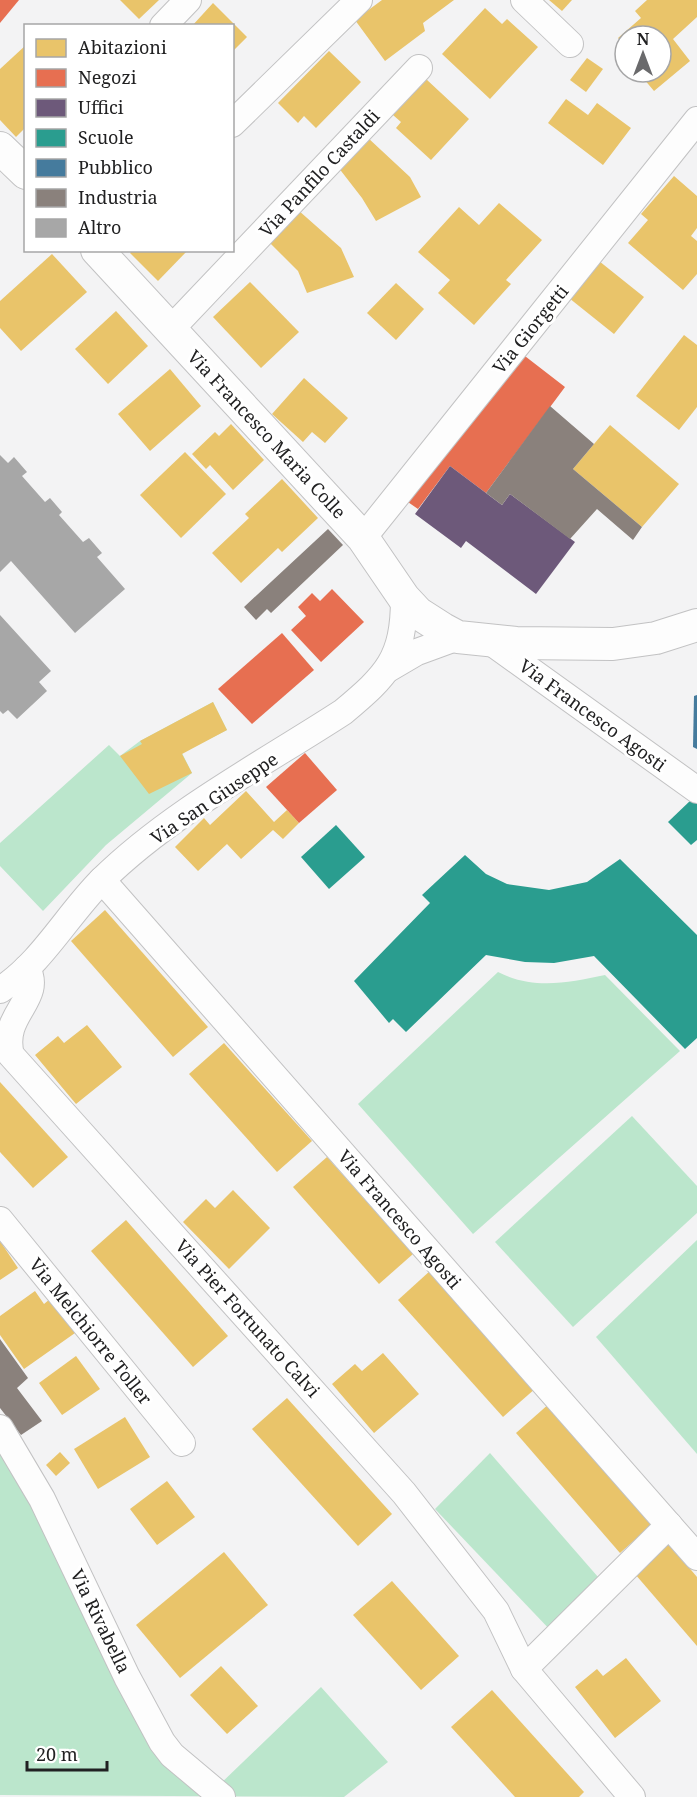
<svg xmlns="http://www.w3.org/2000/svg" width="697" height="1797" font-family="'Noto Serif',serif">
  <rect width="100%" height="100%" fill="#f3f3f4"/>
  <!-- green -->
  <g fill="#bbe6cc">
    <polygon points="213,702 227,730 182,753 192,773 106,845 43,911 0,866 0,843 109,745 120,756 140,741"/>
    <path d="M 498,972 C 533,990 568,983 605,975 L 680,1051 L 473,1234 L 358,1104 Z"/>
    <polygon points="632,1116 697,1186 697,1213 573,1327 495,1242"/>
    <polygon points="697,1240 697,1454 596,1337"/>
    <polygon points="0,1451 41,1513 146,1720 216,1788 321,1687 388,1762 344,1797 0,1795"/>
    <polygon points="490,1453 605,1585 554,1634 435,1509"/>
  </g>
  <!-- homes -->
  <g fill="#e9c46a">
    <polygon points="120,0 159,0 139,19"/>
    <polygon points="382,0 454,0 423,23 425,31 385,61 355,20"/>
    <polygon points="549,0 572,0 562,11"/>
    <polygon points="647,0 697,0 697,17 673,39 690,61 654,91 638,72 661,72 661,36 625,36 625,46 618,38 641,18 635,11"/>
    <polygon points="213,3 247,37 232,52 232,26 192,26"/>
    <polygon points="485,8 502,24 507,19 538,47 490,99 442,54"/>
    <polygon points="26,45 26,127 16,137 0,120 0,69"/>
    <polygon points="329,51 361,82 316,128 304,116 298,123 278,103"/>
    <polygon points="587,58 603,69 586,92 570,80"/>
    <polygon points="426,79 469,119 431,160 396,128 401,122 393,115"/>
    <polygon points="566,99 588,115 597,103 631,128 603,165 548,123"/>
    <polygon points="367,137 410,177 421,197 376,221 362,198 338,167"/>
    <polygon points="674,176 697,196 697,228 691,236 697,241 697,274 683,290 628,243 648,220 641,214"/>
    <polygon points="499,203 542,240 506,280 511,284 474,325 438,293 450,280 418,252 459,207 479,225"/>
    <polygon points="298,210 341,248 354,277 307,293 298,271 268,241"/>
    <polygon points="133,250 188,250 158,281 130,253"/>
    <polygon points="52,254 87,292 21,351 0,328 0,301"/>
    <polygon points="599,261 644,297 614,334 569,298"/>
    <polygon points="250,282 299,332 261,368 213,317"/>
    <polygon points="396,283 424,309 396,340 367,313"/>
    <polygon points="116,311 148,346 108,384 75,349"/>
    <polygon points="684,335 697,345 697,407 679,430 636,396"/>
    <polygon points="170,369 201,406 150,451 118,414"/>
    <polygon points="304,378 348,418 325,443 312,432 303,442 272,414"/>
    <polygon points="231,424 264,460 233,490 210,465 206,469 192,454 215,432 219,436"/>
    <polygon points="610,425 679,484 642,527 573,469"/>
    <polygon points="185,452 226,494 181,538 140,495"/>
    <polygon points="282,479 318,518 282,552 278,548 241,583 212,553 249,518 245,514"/>
    <polygon points="213,702 227,730 182,754 192,773 149,794 120,756 142,744 140,741"/>
    <polygon points="246,791 274,822 287,810 299,823 283,839 273,830 241,859 227,844 198,871 175,847 204,818 210,825"/>
    <polygon points="105,910 208,1027 173,1057 71,941"/>
    <polygon points="87,1025 122,1067 76,1104 35,1055 58,1036 64,1043"/>
    <polygon points="224,1043 312,1141 277,1172 189,1074"/>
    <polygon points="0,1082 68,1157 33,1188 0,1152"/>
    <polygon points="327,1157 413,1254 379,1284 293,1187"/>
    <polygon points="233,1190 270,1228 229,1269 183,1222 206,1199 215,1208"/>
    <polygon points="126,1220 228,1336 193,1367 91,1251"/>
    <polygon points="0,1241 18,1268 0,1280"/>
    <polygon points="431,1270 536,1388 503,1417 398,1300"/>
    <polygon points="35,1291 44,1304 50,1299 75,1333 24,1369 0,1335 0,1316"/>
    <polygon points="383,1353 419,1394 374,1433 332,1384 355,1364 362,1371"/>
    <polygon points="76,1356 100,1389 62,1415 39,1383"/>
    <polygon points="287,1398 392,1514 358,1546 252,1429"/>
    <polygon points="550,1403 654,1523 620,1553 516,1433"/>
    <polygon points="125,1417 150,1457 98,1489 74,1449"/>
    <polygon points="60,1452 70,1463 56,1476 46,1465"/>
    <polygon points="167,1481 195,1517 157,1545 130,1509"/>
    <polygon points="669,1544 697,1577 697,1646 635,1574"/>
    <polygon points="224,1552 268,1605 180,1678 136,1625"/>
    <polygon points="392,1581 459,1656 421,1690 353,1615"/>
    <polygon points="626,1658 661,1701 615,1738 575,1687 597,1669 603,1676"/>
    <polygon points="221,1666 258,1706 227,1734 190,1695"/>
    <polygon points="492,1690 584,1792 579,1797 515,1797 451,1727"/>
  </g>
  <!-- shops -->
  <g fill="#e76f51">
    <polygon points="0,0 19,0 0,23"/>
    <polygon points="521,353 565,387 486,493 450,466 418,509 405,500"/>
    <polygon points="332,589 364,622 321,662 291,630 306,616 298,607 312,593 320,601"/>
    <polygon points="282,633 314,670 252,724 218,689"/>
    <polygon points="305,753 337,790 299,823 266,787"/>
  </g>
  <!-- offices -->
  <polygon fill="#6d597a" points="450,466 502,505 510,494 575,542 536,594 466,541 461,548 415,514"/>
  <!-- schools -->
  <g fill="#2a9d8f">
    <polygon points="692,799 697,804 697,840 691,845 668,822"/>
    <polygon points="336,825 365,857 329,889 301,857"/>
    <polygon points="465,855 486,874 507,884 549,890 587,882 620,859 697,935 697,1038 685,1049 594,956 554,963 525,962 486,955 406,1032 393,1019 389,1023 354,981 430,903 422,895"/>
  </g>
  <!-- public -->
  <polygon fill="#457b9d" points="697,695 697,749 693,747 694,696"/>
  <!-- industry -->
  <g fill="#8a817c">
    <polygon points="550,406 594,444 573,469 642,527 633,540 597,509 570,539 510,494 502,505 486,493"/>
    <polygon points="328,529 343,545 271,613 267,609 256,620 244,607"/>
    <polygon points="0,1339 28,1378 17,1388 42,1421 21,1435 0,1408"/>
  </g>
  <!-- building -->
  <g fill="#a7a7a7">
    <polygon points="0,455 8,463 14,457 27,472 22,476 45,502 50,498 62,512 59,515 83,542 89,538 102,553 97,557 125,589 75,633 11,561 0,572"/>
    <polygon points="0,615 51,671 39,682 47,691 17,719 8,710 3,714 0,711"/>
  </g>
  <g fill="none" stroke-linecap="round" stroke-linejoin="round">
    <defs>
      <g id="minor">
        <polyline points="524,0 570,44"/>
        <polyline points="163,26 188,0"/>
        <polyline points="232,124 359,0"/>
        <polyline points="170,330 419,68"/>
        <polyline points="363,538 697,120"/>
        <polyline points="488,640 697,790"/>
        <polyline points="388,669 417,652 458,637"/>
        <polyline points="102,880 697,1557"/>
        <path d="M 27,968 C 44,1000 0,1014 11,1055 L 404,1493 L 496,1611 L 524,1669 L 632,1797"/>
        <path d="M 0,990 C 42,963 67,915 102,880 C 170,813 263,764 343,712 C 387,675 404,659 404,598"/>
        <polyline points="0,1220 182,1443"/>
        <polyline points="0,1428 42,1499 127,1677 162,1742 172,1755 222,1797"/>
        <polyline points="524,1669 669,1525"/>
      </g>
      <g id="tertiary">
        <polyline points="0,148 26,173"/>
        <polyline points="97,250 363,538 404,598 418,613 443,629 458,637 516,643 613,644 656,638 697,625"/>
      </g>
    </defs>
    <!-- minor casing -->
    <use href="#minor" stroke="#c2c2c3" stroke-width="28"/>
    <!-- tertiary casing -->
    <use href="#tertiary" stroke="#c2c2c3" stroke-width="34"/>
    <!-- minor -->
    <use href="#minor" stroke="#fdfdfd" stroke-width="26"/>
    <!-- tertiary -->
    <use href="#tertiary" stroke="#fdfdfd" stroke-width="32"/>
  </g>
  <g text-anchor="middle" dominant-baseline="central" stroke-width="6" stroke-linejoin="round" paint-order="stroke">
    <!-- street labels -->
    <g font-size="18" fill="#212122" stroke="#fff">
      <text transform="translate(319 173) rotate(-47)">Via Panfilo Castaldi</text>
      <text transform="translate(530 329) rotate(-51)">Via Giorgetti</text>
      <text transform="translate(267 434) rotate(47)">Via Francesco Maria Colle</text>
      <text transform="translate(593 715) rotate(36)">Via Francesco Agosti</text>
      <text transform="translate(214 798) rotate(-34)">Via San Giuseppe</text>
      <text transform="translate(400 1219) rotate(49)">Via Francesco Agosti</text>
      <text transform="translate(248 1318) rotate(48)">Via Pier Fortunato Calvi</text>
      <text transform="translate(91 1331) rotate(51)">Via Melchiorre Toller</text>
      <text transform="translate(101 1621) rotate(64)">Via Rivabella</text>
    </g>
  </g>
  <!-- legend -->
  <rect x="24" y="24" width="210" height="228" fill="#ffffff" stroke="#a6a6a7" stroke-width="1.5"/>
  <rect x="36" y="39" width="30" height="18" fill="#e9c46a" stroke="#a6a6a7" stroke-width="1.5"/>
  <text x="78" y="54" font-size="18" fill="#212122">Abitazioni</text>
  <rect x="36" y="69" width="30" height="18" fill="#e76f51" stroke="#a6a6a7" stroke-width="1.5"/>
  <text x="78" y="84" font-size="18" fill="#212122">Negozi</text>
  <rect x="36" y="99" width="30" height="18" fill="#6d597a" stroke="#a6a6a7" stroke-width="1.5"/>
  <text x="78" y="114" font-size="18" fill="#212122">Uffici</text>
  <rect x="36" y="129" width="30" height="18" fill="#2a9d8f" stroke="#a6a6a7" stroke-width="1.5"/>
  <text x="78" y="144" font-size="18" fill="#212122">Scuole</text>
  <rect x="36" y="159" width="30" height="18" fill="#457b9d" stroke="#a6a6a7" stroke-width="1.5"/>
  <text x="78" y="174" font-size="18" fill="#212122">Pubblico</text>
  <rect x="36" y="189" width="30" height="18" fill="#8a817c" stroke="#a6a6a7" stroke-width="1.5"/>
  <text x="78" y="204" font-size="18" fill="#212122">Industria</text>
  <rect x="36" y="219" width="30" height="18" fill="#a7a7a7" stroke="#a6a6a7" stroke-width="1.5"/>
  <text x="78" y="234" font-size="18" fill="#212122">Altro</text>
  <!-- north arrow -->
  <g transform="translate(643 54)"><circle r="28" fill="#ffffff" stroke="#a6a6a7" stroke-width="1.5"/>
  <path d="M0-4.5L10 22L0 15L-10 22Z" fill="#6a6a6c"/>
  <text y="-9" font-size="16" font-weight="bold" text-anchor="middle" fill="#212122">N</text>
  </g>
  <!-- scale -->
  <path d="M27 1761v9h80v-9" fill="none" stroke="#212122" stroke-width="3"/>
  <text x="36" y="1761" font-size="18" fill="#212122" stroke="#ffffff" stroke-width="4.5" paint-order="stroke">20 m</text>
</svg>
